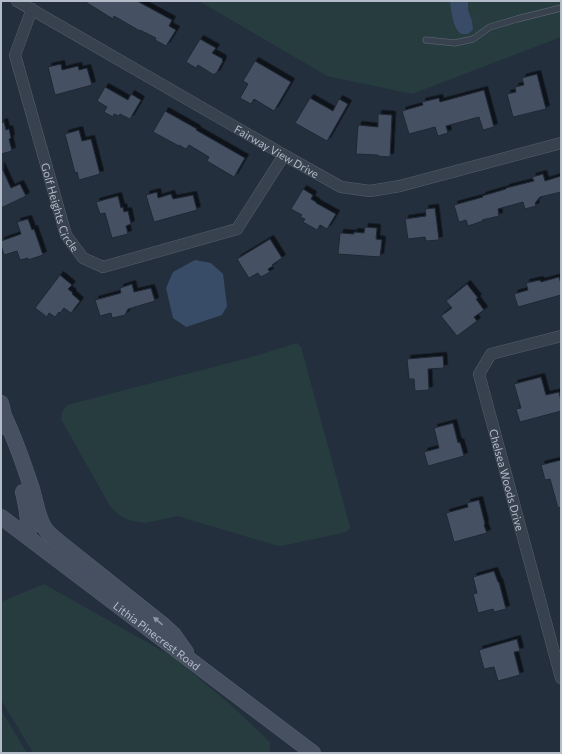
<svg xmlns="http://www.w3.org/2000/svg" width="562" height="754" font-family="Commissioner,sans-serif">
  <defs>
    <filter id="shadow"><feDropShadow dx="3.5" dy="-3.5" stdDeviation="0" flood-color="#0009"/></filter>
  </defs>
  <rect width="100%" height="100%" fill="#242f3e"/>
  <!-- green -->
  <g fill="#263c3f">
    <polygon points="199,1 561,1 561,37 412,94 327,76"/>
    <polygon points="297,343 301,347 349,523 350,528 347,531 338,534 281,546 275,545 177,516 146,523 132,521 124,518 115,512 110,506 61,419 62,412 67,405 248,358"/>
    <polygon points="44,584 173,657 230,704 270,742 270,753 33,753 17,726 1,700 1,604 3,601"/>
    <polygon points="1,710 27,753 1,753"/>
  </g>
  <!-- water -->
  <g fill="#394c67">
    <path d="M 450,1 L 468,1 L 468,10 L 472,21 L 473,30 L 468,34 C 466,34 464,34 462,34 C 453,31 451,9 450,1 Z"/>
    <polygon points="195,260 211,263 223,274 227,306 222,315 186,327 173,318 166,288 173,272"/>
  </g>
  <!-- building -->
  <g fill="#455162" stroke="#1f2835" filter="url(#shadow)">
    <polygon points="84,1 137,1 172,20 169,26 176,30 166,46 155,40 156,38 140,30 140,31 114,16 113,19"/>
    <polygon points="200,39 216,48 212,53 223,59 222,60 223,61 216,74 215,73 214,75 198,65 196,68 186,62"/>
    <polygon points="255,61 291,82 274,111 254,99 251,104 240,98 248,84 243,81"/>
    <polygon points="61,64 62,70 78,66 79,70 87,68 92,85 55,95 48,67"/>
    <polygon points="537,74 546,109 513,117 507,94 516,92 515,87 524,85 522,78"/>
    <polygon points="105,87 128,100 131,94 141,100 130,119 120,114 119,116 114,114 113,117 104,112 107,107 97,101"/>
    <polygon points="484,90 494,127 483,130 479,117 446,126 448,133 438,136 435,127 409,134 402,111 423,105 422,102 439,98 440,102"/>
    <polygon points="310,98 333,111 339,99 348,104 327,141 295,123"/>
    <polygon points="165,111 197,129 196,130 245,158 234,177 207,161 209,157 189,145 186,149 179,145 179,146 153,132"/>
    <polygon points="378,114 392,115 390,157 378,156 378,155 356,154 358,125 378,127"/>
    <polygon points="4,122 6,130 9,129 11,138 9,139 12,151 1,154 1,123"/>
    <polygon points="79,130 82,141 91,139 100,174 79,180 77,172 75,173 65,134"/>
    <polygon points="1,166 11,188 20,184 26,196 1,208"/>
    <polygon points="543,174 545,181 561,176 561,192 540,197 535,203 536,206 525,209 523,202 498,209 499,216 482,220 483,221 468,226 466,220 459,222 454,205 483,197 482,196 506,189 506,188 534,181 532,177"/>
    <polygon points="303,189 313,195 311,199 316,202 316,203 336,214 327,229 320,225 317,230 303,222 305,219 300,217 302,215 291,209"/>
    <polygon points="157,192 158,198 171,194 173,199 193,195 197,210 154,222 146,195"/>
    <polygon points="118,196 121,208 123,207 124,212 128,211 131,224 126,226 128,234 112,238 105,213 100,214 96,202"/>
    <polygon points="435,208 439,240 426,241 425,237 408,239 405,219 426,216 425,209"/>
    <polygon points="28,219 32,230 34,229 43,255 28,260 28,258 20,260 17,251 4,255 1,245 1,241 21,234 17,222"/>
    <polygon points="365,227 377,228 376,239 382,240 380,257 338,254 340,233 354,234 354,232 364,233"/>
    <polygon points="270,239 282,258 272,265 273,266 268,269 270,272 261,277 258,273 249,278 237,259"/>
    <polygon points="60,275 72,285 68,289 73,293 72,294 80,301 71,313 64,308 60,313 59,312 55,317 49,313 47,317 35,308"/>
    <polygon points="559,277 561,284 561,295 518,307 514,294 528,290 526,283 540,280 541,282"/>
    <polygon points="132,284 134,292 151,288 155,301 128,309 125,315 112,318 111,313 100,316 95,300 121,293 120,288"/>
    <polygon points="467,284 478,298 476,299 484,310 474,317 477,321 457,336 441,316 452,308 446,301"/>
    <polygon points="443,356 444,368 428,369 429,390 415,391 414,379 409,379 407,359"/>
    <polygon points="541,377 546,395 559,392 561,401 561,411 520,422 516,409 521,408 514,384"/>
    <polygon points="453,423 458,443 460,442 464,456 428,466 424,452 439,448 434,428"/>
    <polygon points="561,460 561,507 558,508 550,479 545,480 541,465"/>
    <polygon points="479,500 485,524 484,525 487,533 454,542 446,513 468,507 467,503"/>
    <polygon points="494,571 498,582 499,582 506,609 494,612 493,609 478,613 473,594 477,593 473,577"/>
    <polygon points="517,639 520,651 514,652 520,675 498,681 494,667 484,669 479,650"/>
  </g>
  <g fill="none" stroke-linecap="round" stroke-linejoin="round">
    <defs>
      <polyline id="lane" points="426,40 455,43 473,39 490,27 517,19 561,8"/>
      <g id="street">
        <path id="s1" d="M 17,1 L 284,155 L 341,187 L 370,191 L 400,186 L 561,143"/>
        <path id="s2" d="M 32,9 L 15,55 L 66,235 L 83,258 L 103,267 L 237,229 L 284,155"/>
        <path id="s3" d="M 561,336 L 491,354 L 479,374 L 561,678"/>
      </g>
      <g id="secondary">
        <polyline points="1,403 7,428"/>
        <path d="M 5,418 C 16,441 24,465 32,489 C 36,502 38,520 46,530 C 51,536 58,541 64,546 L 162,624 L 174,635 L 186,652"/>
        <path d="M 23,492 C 27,508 29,521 29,538"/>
        <path id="s4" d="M 1,517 L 313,753"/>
      </g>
    </defs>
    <!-- lane casing -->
    <use href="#lane" stroke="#565f6c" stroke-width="7"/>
    <!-- street casing -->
    <use href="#street" stroke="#565f6c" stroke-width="12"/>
    <!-- secondary casing -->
    <use href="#secondary" stroke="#565f6c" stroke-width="16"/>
    <!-- lane -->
    <use href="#lane" stroke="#38414e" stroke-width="5.5"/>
    <!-- street -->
    <use href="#street" stroke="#38414e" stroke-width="11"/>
    <!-- secondary -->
    <use href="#secondary" stroke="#465061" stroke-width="15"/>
  </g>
  <!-- one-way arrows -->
  <defs><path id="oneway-solid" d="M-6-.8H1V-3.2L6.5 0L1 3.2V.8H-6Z"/></defs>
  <use fill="#8e96a5" href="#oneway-solid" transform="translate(158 621) rotate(-140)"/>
  <g text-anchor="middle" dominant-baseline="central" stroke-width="4" stroke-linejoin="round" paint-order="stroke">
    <!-- street labels -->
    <g font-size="11" fill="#b4bcc9" stroke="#1d2633">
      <text stroke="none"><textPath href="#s1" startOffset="300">Fairway View Drive</textPath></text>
      <text stroke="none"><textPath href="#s2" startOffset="208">Golf Heights Circle</textPath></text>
      <text stroke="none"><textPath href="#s3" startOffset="205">Chelsea Woods Drive</textPath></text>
      <text stroke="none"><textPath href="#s4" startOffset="196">Lithia Pinecrest Road</textPath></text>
    </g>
  </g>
  <!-- border -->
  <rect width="562" height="754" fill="none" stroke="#b4bcc9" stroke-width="4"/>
</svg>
